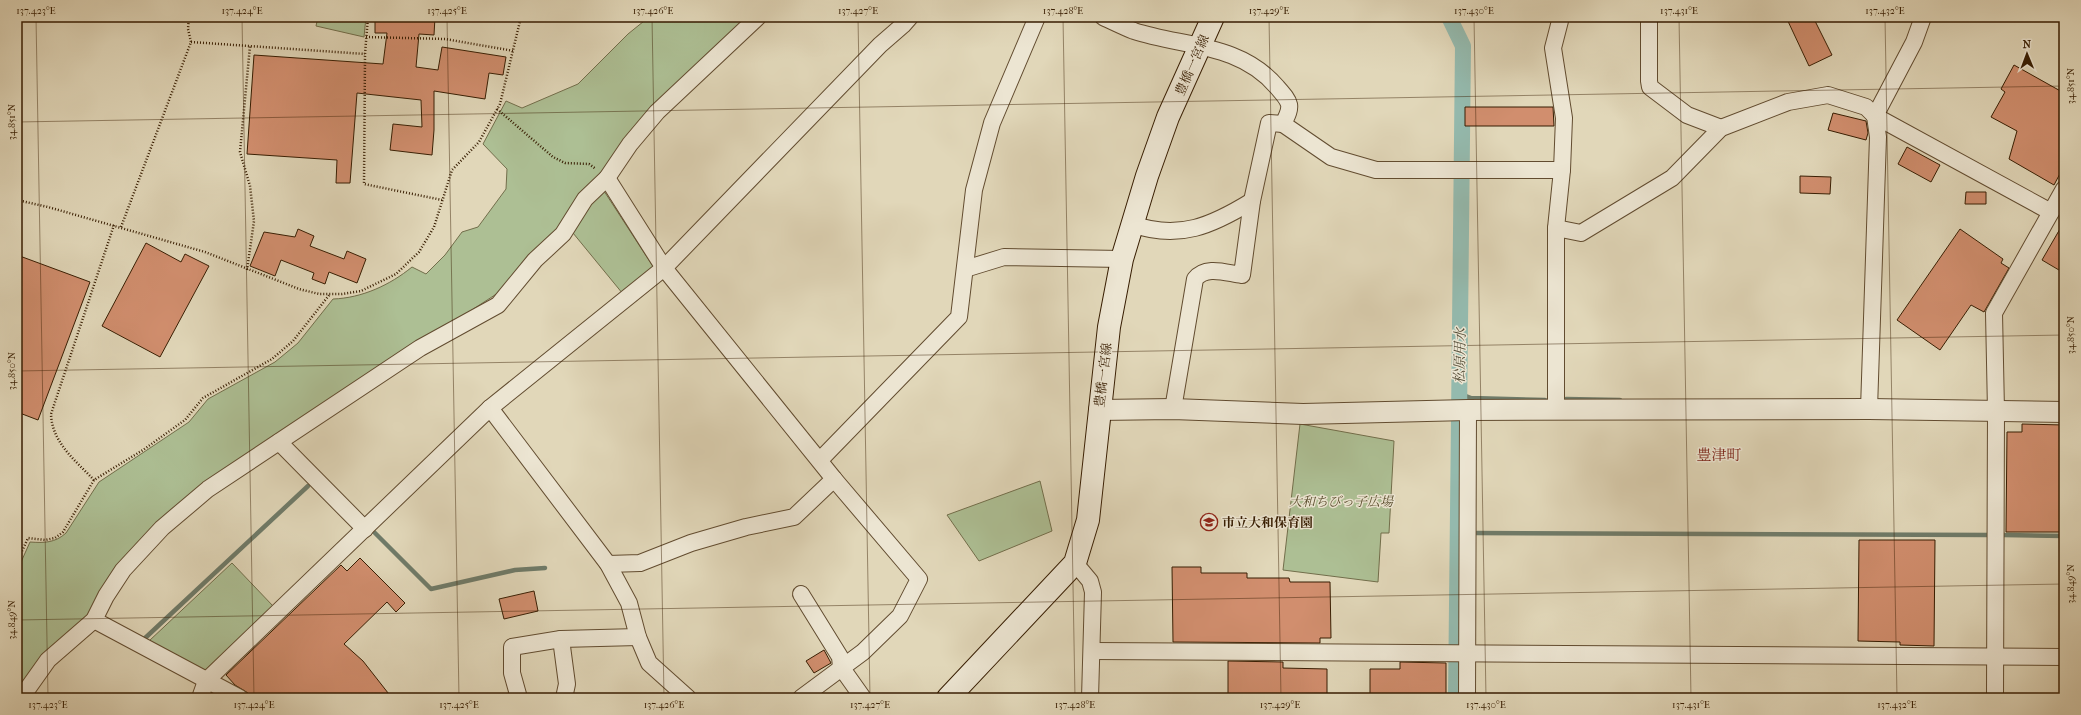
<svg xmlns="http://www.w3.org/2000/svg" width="2081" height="715" font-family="'IM FELL French Canon','Noto Serif JP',serif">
  <rect width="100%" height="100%" fill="#e1d7b9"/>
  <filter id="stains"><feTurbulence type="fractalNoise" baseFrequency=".005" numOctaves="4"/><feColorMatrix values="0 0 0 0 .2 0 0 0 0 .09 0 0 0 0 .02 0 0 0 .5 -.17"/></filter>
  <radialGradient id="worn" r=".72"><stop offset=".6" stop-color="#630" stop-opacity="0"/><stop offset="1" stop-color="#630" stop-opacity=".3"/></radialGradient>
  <!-- green -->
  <g fill="#adbf94" stroke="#726e4b">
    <polygon points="318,17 366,17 364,37 316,26"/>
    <path d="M 649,17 L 751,17 L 605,169 L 559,228 L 501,291 L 206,483 L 89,616 L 17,692 L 17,571 L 30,542 C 44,543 55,543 66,533 L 99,482 L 189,422 L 208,399 L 275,362 L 298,343 L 333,299 C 362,298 390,285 412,267 L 426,274 L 445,255 L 462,232 L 478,227 L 506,189 L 507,169 L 483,144 L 506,101 L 522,108 L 578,84 L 628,34 Z"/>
    <polygon points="604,191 654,268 623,294 573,233 586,203"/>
    <polygon points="1300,424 1394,441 1389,533 1381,533 1378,582 1283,570"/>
    <polygon points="1040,481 1052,531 979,561 947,515"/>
    <polygon points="232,563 273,606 205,672 149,641"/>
  </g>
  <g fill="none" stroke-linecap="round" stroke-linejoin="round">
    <!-- stream -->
    <g stroke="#6f7b69" stroke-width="4.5">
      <polyline points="1458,393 1471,398 1545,400"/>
      <polyline points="1566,399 1620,400"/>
      <polyline points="370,528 431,589 515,570 545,568"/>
      <polyline points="1474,533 1992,535"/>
      <polyline points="2003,535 2064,536"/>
      <polyline points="140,639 143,640 308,486"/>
    </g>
    <!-- canal -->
    <polyline stroke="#94baae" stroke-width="16" points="1449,17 1463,46 1456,698"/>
  </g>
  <!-- building -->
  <g fill="#d18e6e" stroke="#371d02">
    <polygon points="375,17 435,17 434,35 419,34 416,67 438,70 442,47 506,57 503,75 489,73 485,99 434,91 434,130 432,155 390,150 393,124 422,127 421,100 357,93 350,183 336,183 337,160 247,154 254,55 383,64 387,33 375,33"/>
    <polygon points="1786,17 1813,17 1832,55 1809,66"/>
    <polygon points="2014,65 2064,93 2064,166 2054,185 2009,159 2017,131 1991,117 2005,92 2001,89"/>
    <polygon points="1465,107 1553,107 1554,126 1465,126"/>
    <polygon points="1833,113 1866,121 1868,133 1866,140 1828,130"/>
    <polygon points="1907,147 1940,165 1931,182 1898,164"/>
    <polygon points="1800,176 1831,177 1830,194 1800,193"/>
    <polygon points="1966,192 1986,192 1986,204 1965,204"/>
    <polygon points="2064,222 2064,273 2042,260"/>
    <polygon points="298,229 314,236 310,246 344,259 347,251 366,259 357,283 329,272 325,284 312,279 314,273 281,260 275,276 250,266 264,232 295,237"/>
    <polygon points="1960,229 2003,259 2001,263 2009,268 1984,312 1971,305 1940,350 1897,320"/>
    <polygon points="146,243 181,262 185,254 209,266 160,357 102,326"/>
    <polygon points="17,255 90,282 38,420 17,412"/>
    <polygon points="2022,424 2064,425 2064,532 2006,532 2007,432 2022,432"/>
    <polygon points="1859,540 1935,540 1934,646 1900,645 1900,642 1858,641"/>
    <polygon points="360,558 405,603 396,612 387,602 344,644 363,661 392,698 249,698 248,693 235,685 226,675 341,565 347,571"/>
    <polygon points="1172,567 1201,567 1201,573 1247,573 1247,578 1289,578 1290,582 1330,582 1331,638 1320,638 1320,643 1173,642"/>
    <polygon points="534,591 538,611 504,619 499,599"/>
    <polygon points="824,650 831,663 814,673 806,661"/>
    <polygon points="1228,661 1283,662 1283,668 1327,669 1327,698 1228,698"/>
    <polygon points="1400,662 1446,663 1446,698 1370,698 1370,669 1400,669"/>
  </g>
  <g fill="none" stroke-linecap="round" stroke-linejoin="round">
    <defs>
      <g id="minor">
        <path d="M 1103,17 C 1114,22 1124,27 1134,31 C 1183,47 1240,43 1277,87 C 1291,103 1293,105 1283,124 L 1331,157 L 1376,170 L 1562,170"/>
        <polyline points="1649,17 1649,81 1650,87 1687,115 1721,128"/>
        <polyline points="607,178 664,268 834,479 919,579 900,616 863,652 801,698"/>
        <path d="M 1132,224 C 1179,241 1213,225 1252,201"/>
        <polyline points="1556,228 1581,233 1672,178 1721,128 1788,102 1828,95 1866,107 1875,116 2051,212"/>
        <polyline points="965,269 1004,257 1122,259"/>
        <polyline points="490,408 608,564 629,603 638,637 649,663 688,698"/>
        <path d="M 1173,409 L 1195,279 C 1206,265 1226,273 1242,275 L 1252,201 L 1269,123 L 1283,124"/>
        <polyline points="1869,409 1878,137 1875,116 1914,42 1923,17"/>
        <polyline points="1556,411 1556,228 1562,170 1564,118 1553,48 1561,17"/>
        <polyline points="279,442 365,529"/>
        <polyline points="820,460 959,317 974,190 992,123 1037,17"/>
        <polyline points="1075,563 1090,581 1093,592 1090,698"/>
        <polyline points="608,564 640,563 691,543 746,527 794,517 834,479"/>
        <polyline points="801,594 840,657 841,667 863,698"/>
        <polyline points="94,620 240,698"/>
        <polyline points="561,639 567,684 564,698"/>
        <polyline points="1093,651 2064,657"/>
        <polyline points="21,698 48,660 94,620 106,596 123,570 162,528 208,489 420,348 498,305 535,260 563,234 585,199 607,178 630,144 657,112 758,17"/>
        <polyline points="200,698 206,681 490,408 664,268 880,45 903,25 910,17"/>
        <polyline points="519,698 512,673 512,647 561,639 638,637"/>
        <polyline points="1467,698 1468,410"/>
        <polyline points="1995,698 1996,411 1994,313 2064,189"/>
      </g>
      <polyline id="tertiary" points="1099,410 1173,409 1303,414 1468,410 1869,409 2064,412"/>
      <polyline id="secondary" points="948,698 1075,563 1088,520 1109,327 1122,259 1147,176 1168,117 1213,17"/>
    </defs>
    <!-- minor casing -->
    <use href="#minor" stroke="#624c30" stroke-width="18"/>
    <!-- tertiary casing -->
    <use href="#tertiary" stroke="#624c30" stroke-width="22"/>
    <!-- secondary casing -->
    <use href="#secondary" stroke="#371d02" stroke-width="24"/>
    <!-- path -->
    <g stroke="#371d02" stroke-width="2.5" stroke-dasharray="1 2" stroke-linecap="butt">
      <polyline points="368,17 365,54 364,184 442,200"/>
      <polyline points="366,37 445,39 514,51"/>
      <polyline points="191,42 365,54"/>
      <polyline points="497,109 553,157 565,163 589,164 596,169"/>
      <polyline points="17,200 48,207 205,252 299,289 319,294 342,294 361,291 396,274 419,252 434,227 452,170 479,142 500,104 521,17"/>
      <polyline points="121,227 191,42 188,29 189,17"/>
      <polyline points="247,270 254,221 250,186 240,152 250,46"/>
      <path d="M 94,480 C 76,461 52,443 51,414 L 114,225"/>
      <polyline points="17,562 28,538 45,540 55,538 63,532 94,480 143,450 185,420 203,398 272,359 293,341 330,294"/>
    </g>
    <!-- minor -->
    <use href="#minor" stroke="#ece5d2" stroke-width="16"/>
    <!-- tertiary -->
    <use href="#tertiary" stroke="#ece5d2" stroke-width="20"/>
    <!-- secondary -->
    <use href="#secondary" stroke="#ece5d2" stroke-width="22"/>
  </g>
  <!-- ticks -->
  <path fill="none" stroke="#371d02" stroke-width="1" stroke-opacity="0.45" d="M 36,17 L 48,698M 242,17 L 254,698M 447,17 L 459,698M 652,17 L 664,698M 858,17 L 870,698M 1063,17 L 1075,698M 1269,17 L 1281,698M 1474,17 L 1486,698M 1679,17 L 1691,698M 1885,17 L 1897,698M 17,122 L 2064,86M 17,371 L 2064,335M 17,620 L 2064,584"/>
  <!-- icons -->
  <defs>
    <symbol id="school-ring" viewBox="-11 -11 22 22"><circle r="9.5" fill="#ece5d2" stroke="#8f2418" stroke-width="1.5"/><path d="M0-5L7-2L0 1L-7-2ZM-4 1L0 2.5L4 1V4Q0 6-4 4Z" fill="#8f2418"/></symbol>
  </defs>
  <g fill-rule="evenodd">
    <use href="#school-ring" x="1199" y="512" width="20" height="20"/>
  </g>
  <g text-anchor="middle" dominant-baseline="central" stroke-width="3" stroke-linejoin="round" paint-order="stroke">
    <!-- street labels -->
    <g font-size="13" fill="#371d02" stroke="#ece5d2">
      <text transform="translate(1192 65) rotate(-66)">豊橋一宮線</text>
      <text transform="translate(1103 375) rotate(-83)">豊橋一宮線</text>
    </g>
    <!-- park labels -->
    <g font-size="13" font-style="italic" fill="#5a4e2e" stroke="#ece5d2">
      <text x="1341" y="501">大和ちびっ子広場</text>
    </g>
    <!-- poi labels -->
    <g font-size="13" font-weight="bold" fill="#371d02" stroke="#ece5d2" text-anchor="start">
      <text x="1222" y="522">市立大和保育園</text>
    </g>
    <!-- water labels -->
    <g font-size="14" font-style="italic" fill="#534c36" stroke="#ece5d2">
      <text transform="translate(1460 356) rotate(-89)">松原用水</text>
    </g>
    <!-- quarter labels -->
    <g font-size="15" fill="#7a1f14" stroke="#ece5d2">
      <text x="1719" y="455">豊津町</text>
    </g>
  </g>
  <!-- margin -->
  <rect width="2081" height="715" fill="none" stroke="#e1d7b9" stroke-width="44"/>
  <!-- north arrow -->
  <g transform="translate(2027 54) rotate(359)" stroke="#ece5d2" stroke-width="3" paint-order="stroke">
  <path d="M0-3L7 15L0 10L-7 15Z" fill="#371d02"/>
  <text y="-6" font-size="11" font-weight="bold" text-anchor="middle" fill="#371d02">N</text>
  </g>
  <rect x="22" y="22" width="2037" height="671" fill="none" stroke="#371d02" stroke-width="1.5"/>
  <g font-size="10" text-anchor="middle" fill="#371d02">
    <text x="36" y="14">137.423°E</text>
    <text x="242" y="14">137.424°E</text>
    <text x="447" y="14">137.425°E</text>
    <text x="653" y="14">137.426°E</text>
    <text x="858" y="14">137.427°E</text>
    <text x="1063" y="14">137.428°E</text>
    <text x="1269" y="14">137.429°E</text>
    <text x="1474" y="14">137.430°E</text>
    <text x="1679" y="14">137.431°E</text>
    <text x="1885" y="14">137.432°E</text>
    <text transform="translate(2070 86) rotate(-90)" y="4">34.851°N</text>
    <text transform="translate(11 122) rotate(-90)" y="4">34.851°N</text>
    <text transform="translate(2070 335) rotate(-90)" y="4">34.850°N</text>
    <text transform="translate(11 371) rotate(-90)" y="4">34.850°N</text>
    <text transform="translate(2070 584) rotate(-90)" y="4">34.849°N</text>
    <text transform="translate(11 620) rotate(-90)" y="4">34.849°N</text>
    <text x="48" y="708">137.423°E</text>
    <text x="254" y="708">137.424°E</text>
    <text x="459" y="708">137.425°E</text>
    <text x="664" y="708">137.426°E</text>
    <text x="870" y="708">137.427°E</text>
    <text x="1075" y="708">137.428°E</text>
    <text x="1280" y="708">137.429°E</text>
    <text x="1486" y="708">137.430°E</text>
    <text x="1691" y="708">137.431°E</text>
    <text x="1897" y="708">137.432°E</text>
  </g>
  <rect width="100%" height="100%" filter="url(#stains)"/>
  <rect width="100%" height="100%" fill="url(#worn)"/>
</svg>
